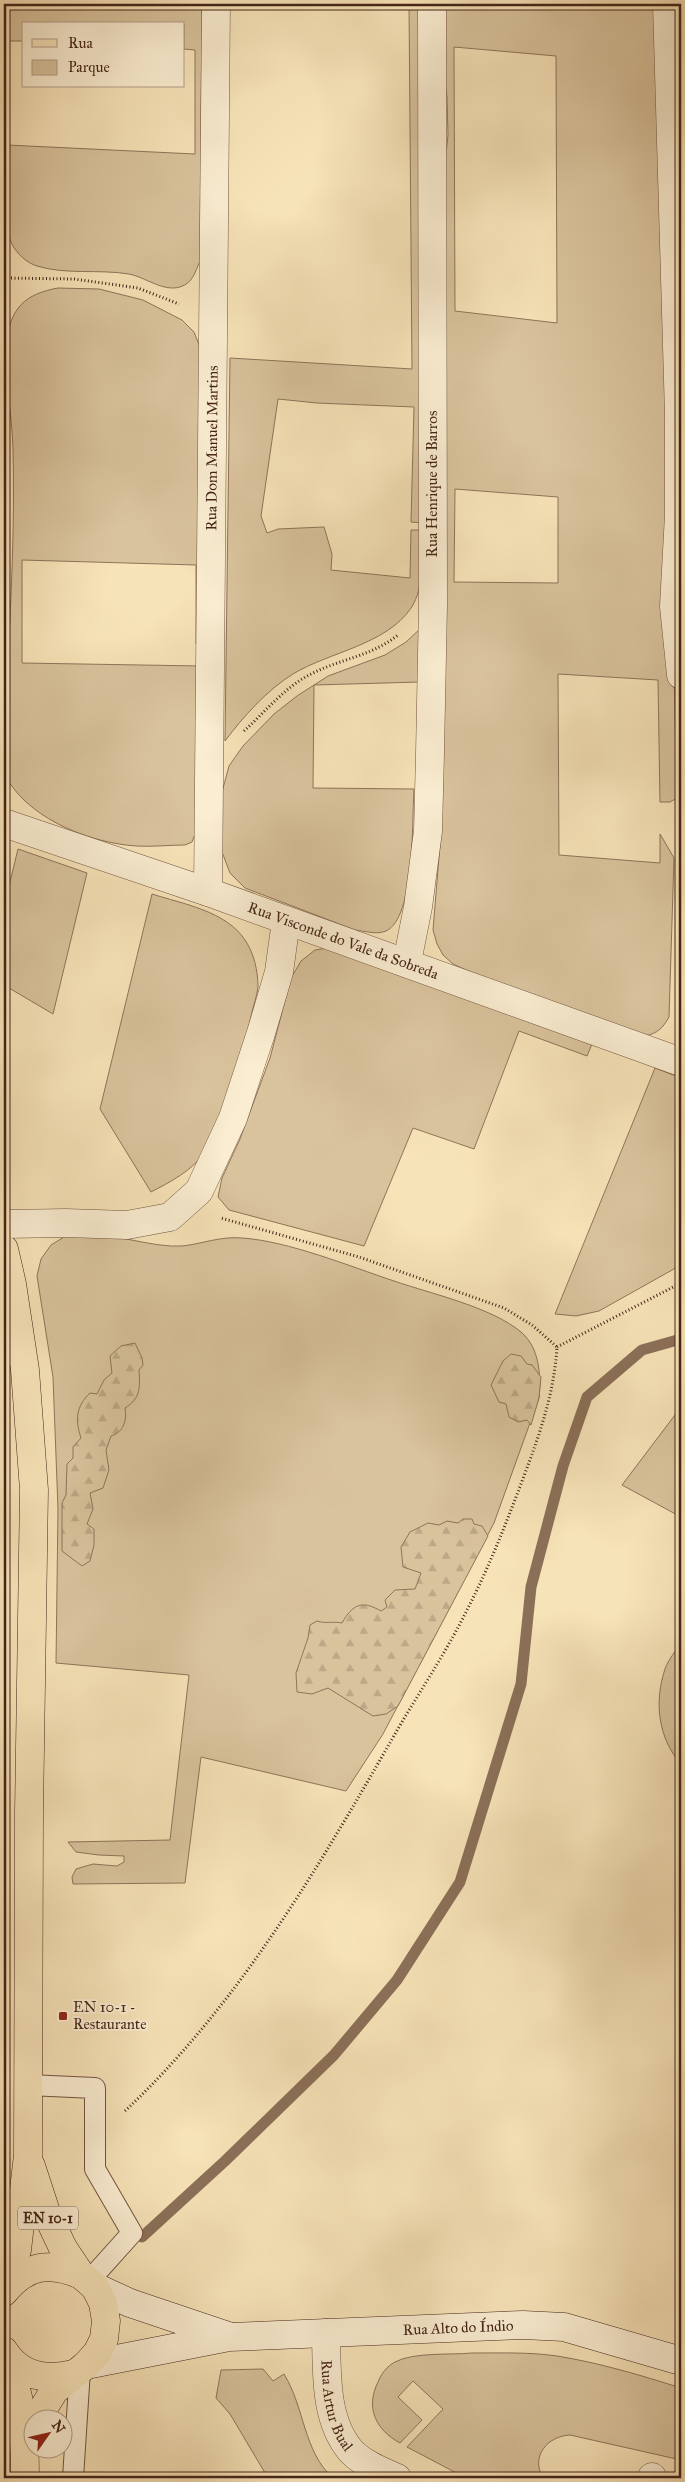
<svg xmlns="http://www.w3.org/2000/svg" width="685" height="2482" font-family="'IM FELL Great Primer',serif">
  <defs>
    <pattern id="forest-firs" width="22" height="20" patternUnits="userSpaceOnUse" patternTransform="scale(1.25)"><rect width="22" height="20" fill="#d9c39d"/><path d="M5 1l3.5 6h-7zM16 11l3.5 6h-7z" fill="#bca786"/></pattern>
  </defs>
  <rect width="100%" height="100%" fill="#f7e3b8"/>
  <filter id="stains"><feTurbulence type="fractalNoise" baseFrequency=".004" numOctaves="4"/><feColorMatrix values="0 0 0 0 .2 0 0 0 0 .09 0 0 0 0 .02 0 0 0 .5 -.17"/></filter>
  <radialGradient id="worn" r=".72"><stop offset=".6" stop-color="#630" stop-opacity="0"/><stop offset="1" stop-color="#630" stop-opacity=".3"/></radialGradient>
  <!-- green -->
  <g fill="#d9c39d" stroke="#8f745a" fill-rule="evenodd">
    <path d="M 7,4 L 202,4 L 200,261 C 195,272 193,283 180,287 C 163,292 145,277 129,274 C 99,269 66,275 37,266 C 27,263 17,254 12,244 C 3,228 7,167 7,145 L 195,154 L 195,50 L 184,49 L 184,24 L 24,24 L 24,41 L 7,41 Z"/>
    <path d="M 409,4 L 420,4 L 424,523 L 411,522 L 414,407 L 317,403 L 278,399 L 261,516 L 267,533 L 278,529 L 324,527 L 332,554 L 331,570 L 410,578 L 411,530 L 424,530 C 422,555 425,587 411,608 C 386,645 329,652 293,674 C 267,690 243,717 225,741 L 230,358 L 412,369 Z"/>
    <path d="M 439,4 L 658,4 L 677,798 L 670,802 L 660,802 L 658,680 L 558,674 L 559,855 L 660,863 L 660,834 L 674,858 L 669,1017 C 663,1028 658,1033 645,1036 L 477,975 L 453,964 L 443,955 L 437,944 L 433,930 L 440,845 L 444,174 L 448,135 L 447,97 L 441,58 ZM 454,47 L 556,56 L 557,323 L 455,311 ZM 455,489 L 558,497 L 558,583 L 454,582 Z"/>
    <path d="M 58,288 L 99,289 L 143,300 L 182,320 L 194,332 L 200,347 L 202,644 L 196,644 L 196,565 L 22,560 L 22,663 L 201,666 L 195,834 L 192,842 L 185,845 C 169,845 152,847 136,846 C 92,843 34,821 9,782 C 0,764 6,701 7,678 C 11,601 15,524 13,448 C 12,414 4,376 7,342 C 10,308 25,294 58,288 Z"/>
    <path d="M 421,628 L 420,682 L 314,685 L 313,788 L 414,789 C 412,819 415,918 386,931 C 377,935 364,931 355,930 L 245,888 L 230,873 L 222,852 L 222,792 L 229,766 L 243,746 L 274,714 L 297,696 L 328,676 L 385,655 L 406,642 Z"/>
    <polygon points="18,849 87,873 53,1014 4,985 4,907"/>
    <path d="M 152,894 C 183,904 226,911 245,940 C 254,953 258,971 258,987 C 257,996 253,1007 251,1016 C 243,1056 228,1119 205,1152 C 192,1171 170,1182 151,1192 L 100,1109 Z"/>
    <polygon points="328,948 592,1044 587,1056 519,1031 474,1149 413,1128 364,1246 229,1210 218,1197 222,1178 240,1139 270,1058 291,978 301,961 315,950"/>
    <polygon points="655,1068 681,1078 681,1265 599,1311 576,1316 555,1314"/>
    <path d="M 84,1232 C 113,1234 156,1248 182,1246 C 202,1244 220,1236 242,1238 C 288,1241 349,1266 394,1281 C 432,1294 491,1307 521,1332 C 540,1348 541,1376 539,1398 L 494,1523 L 383,1734 L 346,1791 L 201,1757 L 185,1883 L 73,1884 L 72,1877 L 76,1869 L 93,1864 L 117,1866 L 124,1862 L 124,1856 L 99,1855 L 76,1852 L 68,1842 L 170,1840 L 189,1675 L 56,1663 L 58,1509 L 53,1377 L 37,1276 L 41,1259 L 51,1245 L 64,1237 Z"/>
    <polygon points="681,1407 681,1517 622,1485"/>
    <path d="M 681,1642 L 681,1764 C 658,1738 654,1702 665,1669 C 668,1660 676,1651 681,1642 Z"/>
    <path d="M 472,2353 C 501,2353 529,2352 557,2356 C 600,2363 640,2375 681,2388 L 681,2460 L 570,2435 C 548,2436 530,2456 543,2478 L 466,2478 L 407,2447 L 443,2409 L 413,2381 L 398,2397 L 422,2420 L 400,2443 C 376,2430 365,2408 378,2382 C 381,2374 387,2366 395,2362 C 413,2352 452,2355 472,2353 Z"/>
    <path d="M 263,2369 L 273,2381 L 284,2374 C 305,2408 303,2451 333,2478 L 268,2478 L 230,2414 L 216,2398 L 221,2370 Z"/>
  </g>
  <!-- forest -->
  <g fill="url(#forest-firs)" stroke="#8f745a">
    <path d="M 135,1343 L 142,1358 L 143,1365 L 139,1370 C 140,1387 141,1398 125,1408 C 127,1420 124,1432 111,1436 L 106,1450 L 109,1470 L 103,1488 L 90,1493 L 93,1509 L 87,1524 L 94,1529 L 94,1545 L 90,1561 L 82,1566 L 62,1551 L 62,1503 L 66,1495 L 67,1464 L 73,1458 L 73,1447 L 81,1438 C 75,1420 76,1406 90,1393 L 97,1394 L 104,1380 L 112,1373 L 110,1356 L 121,1346 Z"/>
    <polygon points="511,1354 521,1356 527,1364 532,1365 541,1377 539,1398 531,1425 527,1420 518,1422 509,1417 506,1404 499,1402 491,1385 503,1361"/>
    <path d="M 463,1519 L 472,1519 L 474,1524 L 482,1526 L 488,1536 L 398,1706 L 386,1714 L 373,1716 L 328,1688 L 312,1694 L 297,1692 L 296,1673 L 308,1638 L 310,1625 L 317,1621 C 326,1624 333,1621 342,1623 C 353,1604 362,1600 381,1611 L 387,1607 L 385,1600 L 395,1590 L 415,1589 L 421,1573 L 403,1567 L 401,1547 L 410,1532 L 428,1523 L 439,1525 L 447,1521 L 458,1523 Z"/>
  </g>
  <g fill="none" stroke-linecap="round" stroke-linejoin="round">
    <!-- stream -->
    <polyline stroke="#8b7058" stroke-width="11" points="142,2237 225,2161 334,2055 397,1980 460,1882 521,1684 531,1587 563,1466 587,1397 642,1350 681,1339"/>
    <defs>
      <g id="service">
        <polyline points="28,2085 95,2088 95,2169 132,2233 88,2282"/>
        <polyline points="73,2478 80,2370"/>
      </g>
      <g id="minor">
        <polyline points="667,4 679,414 679,515 674,606 681,675"/>
        <path id="s1" d="M 4,823 L 208,892 L 681,1062"/>
        <path id="s2" d="M 208,892 L 216,4"/>
        <polyline points="407,962 418,907 428,831 430,753 433,605 432,4"/>
        <polyline points="4,1224 66,1223 127,1225 170,1217 199,1191 233,1118 261,1033 279,972 286,921"/>
        <path id="s3" d="M 326,2333 C 327,2371 324,2420 351,2451 C 363,2464 382,2471 397,2478"/>
        <polyline points="652,2478 652,2477"/>
      </g>
      <g id="secondary">
        <polyline points="95,2287 130,2303 228,2336"/>
        <path id="s4" d="M 86,2365 L 229,2337 L 523,2325 L 564,2327 L 681,2361"/>
      </g>
      <g id="primary">
        <polyline points="4,1249 12,1284 25,1370 34,1490 29,1813 28,2155 17,2250 4,2290"/>
        <polyline points="31,2166 46,2212 63,2248 81,2275 95,2287 103,2303 106,2321 104,2339 97,2353 86,2365 54,2391 36,2420"/>
        <path d="M 4,2292 C 26,2265 49,2261 81,2275"/>
        <path d="M 4,2351 C 20,2376 45,2381 73,2374"/>
        <path d="M 4,2354 C 22,2394 25,2436 25,2478"/>
      </g>
    </defs>
    <!-- service casing -->
    <use href="#service" stroke="#725440" stroke-width="22"/>
    <!-- minor casing -->
    <use href="#minor" stroke="#725440" stroke-width="29"/>
    <!-- secondary casing -->
    <use href="#secondary" stroke="#452418" stroke-width="29"/>
    <!-- primary casing -->
    <use href="#primary" stroke="#452418" stroke-width="29"/>
    <!-- path -->
    <g stroke="#452418" stroke-width="3" stroke-dasharray="1 2.5" stroke-linecap="butt">
      <polyline points="4,278 74,279 138,288 179,304"/>
      <path d="M 244,731 C 265,712 286,686 311,674 C 340,659 372,656 398,635"/>
      <polyline points="557,1347 681,1283"/>
      <path d="M 125,2111 C 241,2002 321,1863 399,1727 C 422,1688 448,1649 468,1608 C 490,1565 507,1521 524,1476 C 540,1433 554,1394 557,1347 L 532,1325 L 504,1308 L 359,1257 L 221,1218"/>
    </g>
    <!-- service -->
    <use href="#service" stroke="#faedd1" stroke-width="20"/>
    <!-- minor -->
    <use href="#minor" stroke="#faedd1" stroke-width="28"/>
    <!-- secondary -->
    <use href="#secondary" stroke="#faedd1" stroke-width="28"/>
    <!-- primary -->
    <use href="#primary" stroke="#f7e3b8" stroke-width="28"/>
  </g>
  <!-- markers -->
  <rect fill="#8f2418" stroke="#faedd1" stroke-width="2" x="58" y="2011" width="10" height="10" rx="2.5"/>
  <g text-anchor="middle" dominant-baseline="central" stroke-width="4" stroke-linejoin="round" paint-order="stroke">
    <!-- shield labels -->
    <rect fill="#faedd1" stroke="#7b6050" stroke-width="1" x="18" y="2206.5" width="60" height="23" rx="4"/>
    <g font-size="14" font-weight="bold" fill="#452418">
      <text x="48" y="2218">EN 10-1</text>
    </g>
    <!-- street labels -->
    <g font-size="15" fill="#452418" stroke="#faedd1">
      <text stroke="none"><textPath href="#s2" startOffset="444">Rua Dom Manuel Martins</textPath></text>
      <text transform="translate(432 484) rotate(-90)">Rua Henrique de Barros</text>
      <text stroke="none"><textPath href="#s1" startOffset="359">Rua Visconde do Vale da Sobreda</textPath></text>
      <text stroke="none"><textPath href="#s4" startOffset="375">Rua Alto do Índio</textPath></text>
      <text stroke="none"><textPath href="#s3" startOffset="74">Rua Artur Bual</textPath></text>
    </g>
    <!-- poi labels -->
    <g font-size="15" fill="#452418" stroke="#faedd1" text-anchor="start">
      <text x="73" y="2007">EN 10-1 -<tspan x="73" dy="17">Restaurante</tspan></text>
    </g>
  </g>
  <!-- margin -->
  <rect width="685" height="2482" fill="none" stroke="#f7e3b8" stroke-width="20"/>
  <rect x="5" y="5" width="675" height="2472" fill="none" stroke="#452418" stroke-width="2.5"/>
  <rect x="10" y="10" width="665" height="2462" fill="none" stroke="#452418"/>
  <!-- legend -->
  <rect x="22" y="22" width="162" height="65" fill="#faedd1" stroke="#b29d87"/>
  <rect x="32" y="39" width="25" height="8" fill="#f7e3b8" stroke="#b29d87"/>
  <text x="68" y="48" font-size="15" fill="#452418">Rua</text>
  <rect x="32" y="60" width="25" height="15" fill="#d9c39d" stroke="#b29d87"/>
  <text x="68" y="72" font-size="15" fill="#452418">Parque</text>
  <!-- north arrow -->
  <g transform="translate(48 2434) rotate(56)"><circle r="24" fill="#faedd1" stroke="#b29d87"/>
  <path d="M0-4L9 19L0 12L-9 19Z" fill="#8f2418"/>
  <text y="-8" font-size="14" font-weight="bold" text-anchor="middle" fill="#452418">N</text>
  </g>
  <rect width="100%" height="100%" filter="url(#stains)"/>
  <rect width="100%" height="100%" fill="url(#worn)"/>
</svg>
